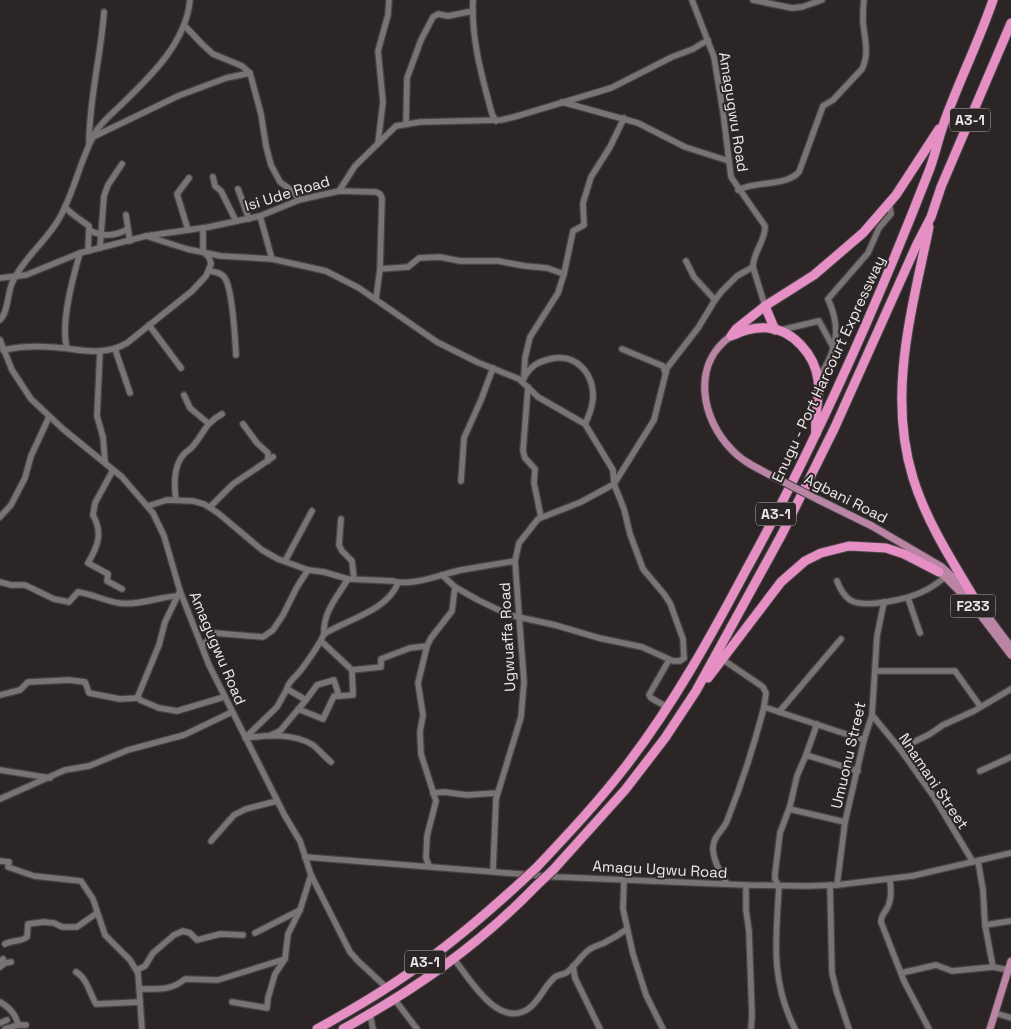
<svg xmlns="http://www.w3.org/2000/svg" width="1011" height="1029" font-family="'Space Grotesk',sans-serif">
  <rect width="100%" height="100%" fill="#2b2525"/>
  <g fill="none" stroke-linecap="round" stroke-linejoin="round">
    <defs>
      <g id="minor">
        <path d="M 473,0 C 471,39 482,77 492,114 L 496,121"/>
        <path d="M 692,0 L 714,57 L 723,112 L 731,177 L 765,226 C 766,240 753,252 753,267 L 765,306"/>
        <polyline points="753,0 792,8 802,7 822,0"/>
        <polyline points="184,25 202,44 213,54 242,66 250,73 261,114 266,146 271,165 280,182 294,192 299,200"/>
        <polyline points="562,102 638,123 685,147 729,161"/>
        <polyline points="406,124 407,78 421,40 433,17 438,14 448,16 473,11"/>
        <polyline points="93,137 178,96 226,78 250,73"/>
        <polyline points="378,143 383,102 378,51 388,15 389,0"/>
        <path d="M 89,144 C 89,99 101,56 104,12"/>
        <polyline points="213,177 215,186 221,191 236,221"/>
        <polyline points="238,189 249,219"/>
        <path d="M 738,190 C 758,180 785,187 799,172 L 823,106 L 833,100 L 862,69 C 870,53 864,37 863,21 C 863,14 863,7 864,0"/>
        <polyline points="339,191 355,166 396,126 420,122 501,120 514,117 611,88 672,57 693,49 708,40"/>
        <path d="M 65,207 C 72,215 81,220 89,226 L 88,251"/>
        <polyline points="126,215 130,241"/>
        <polyline points="260,216 272,259"/>
        <path d="M 89,230 C 102,237 114,237 128,229"/>
        <polyline points="188,230 177,194 189,178"/>
        <polyline points="146,236 187,249 221,256 272,259 326,271 359,288 437,342 477,362 519,379 538,397 585,424 613,470 614,484 624,509 630,534 643,569 664,594 670,603 683,639 684,658"/>
        <polyline points="100,248 104,196 108,185 122,164"/>
        <polyline points="686,261 694,277 715,300"/>
        <polyline points="380,269 408,267 419,258 440,257 460,261 498,261 525,266 547,268 564,274 558,293 530,337 525,358 524,378"/>
        <path d="M 209,271 C 216,272 223,273 226,280 C 233,295 235,337 236,355"/>
        <polyline points="564,274 573,231 584,225 583,203 591,177 610,147 624,118"/>
        <polyline points="0,278 26,275 80,253 146,236 209,227 260,216 299,200 339,191 376,192 380,194 382,198 380,269 376,299"/>
        <path d="M 0,320 C 9,311 7,292 13,281 C 24,257 48,240 60,217 C 75,190 80,160 95,133 C 102,121 114,112 123,103 C 152,75 186,42 190,0"/>
        <polyline points="149,325 181,368"/>
        <polyline points="781,330 819,321 833,347"/>
        <polyline points="0,340 12,370 31,399 63,429 122,477 153,513 164,536 180,591 209,665 285,816 300,841 311,875 350,952 358,961 387,988"/>
        <path d="M 67,348 C 60,323 73,277 80,253"/>
        <polyline points="115,349 130,393"/>
        <polyline points="622,349 663,366 665,372"/>
        <path d="M 3,350 C 18,347 35,346 50,347 C 78,348 101,358 127,343 L 192,291 L 206,276 L 211,264 L 209,257 L 203,252 L 203,228"/>
        <polyline points="100,351 97,416 103,437 105,462"/>
        <path d="M 821,374 C 837,349 841,327 828,299 L 868,253 L 879,228 L 891,214 L 889,203"/>
        <path d="M 525,376 C 532,365 538,362 550,359 C 576,353 594,373 593,399 C 592,408 589,416 585,424"/>
        <polyline points="528,387 523,451 525,458 535,469 534,483 541,517"/>
        <polyline points="184,395 190,408 208,423"/>
        <polyline points="243,424 257,443 268,453 268,461"/>
        <path d="M 113,470 L 95,503 L 93,515 C 103,533 98,546 88,563 L 108,574 L 107,581 L 122,589"/>
        <polyline points="461,481 464,438 481,400 493,368"/>
        <path d="M 176,500 C 174,486 173,466 184,454 C 187,451 191,449 193,446 C 205,432 204,424 222,414"/>
        <path d="M 148,506 L 167,500 L 193,501 L 204,504 L 218,513 L 262,550 L 278,559 L 308,570 L 324,572 L 348,579 L 393,581 C 411,587 442,574 461,570 C 479,567 497,564 515,561"/>
        <polyline points="210,507 233,484 273,457"/>
        <polyline points="0,517 11,505 25,478 31,456 49,417"/>
        <polyline points="341,519 339,545 342,551 352,561 354,579"/>
        <polyline points="285,561 312,511"/>
        <polyline points="442,575 455,587 478,600 509,615 555,625 599,638 642,647 673,661 680,661 684,658"/>
        <path d="M 837,581 C 840,589 843,595 850,600 C 865,609 907,599 922,592 C 931,588 938,583 945,577"/>
        <path d="M 0,582 L 11,585 L 25,585 L 54,599 L 69,602 L 78,592 C 92,594 105,601 119,603 C 138,606 158,597 177,596"/>
        <polyline points="180,591 165,622 159,645 138,696 140,700 159,708 177,711 224,697"/>
        <polyline points="908,598 920,633"/>
        <path d="M 324,634 C 323,612 337,597 348,579"/>
        <polyline points="321,641 352,670"/>
        <polyline points="202,646 215,633 263,637 273,630 283,615 297,587 308,570"/>
        <polyline points="722,659 763,687 766,693 764,707 864,740"/>
        <polyline points="875,671 955,671 980,706"/>
        <path d="M 287,689 C 288,681 296,677 301,670 C 309,659 319,646 324,634 C 348,619 387,611 398,583"/>
        <polyline points="0,695 20,690 28,682 69,680 85,682 89,693 120,699 138,698"/>
        <polyline points="667,707 651,698 649,695 669,660"/>
        <polyline points="298,709 323,719 334,696 339,696"/>
        <polyline points="779,712 841,639"/>
        <polyline points="872,715 900,749 934,797 973,862"/>
        <polyline points="271,735 280,731 306,700"/>
        <polyline points="900,749 930,734 943,725 974,711 1011,689"/>
        <polyline points="806,755 817,724"/>
        <path d="M 331,762 C 325,757 319,750 313,745 C 294,733 267,735 245,738 L 277,707 L 287,689 L 306,700 L 317,685 L 334,680 L 339,696 L 353,695 L 352,670 L 381,667 L 381,659 L 410,648 L 427,646"/>
        <polyline points="0,770 50,778"/>
        <polyline points="980,771 1011,757"/>
        <polyline points="433,793 444,792 467,795 497,793"/>
        <polyline points="0,799 65,770 89,766 128,750 184,735 232,712"/>
        <polyline points="789,809 845,822"/>
        <polyline points="211,841 234,815 246,809 277,801"/>
        <polyline points="305,857 557,877 746,885 807,886 837,885 912,876 1011,853"/>
        <polyline points="0,861 9,862 8,867 34,876 81,881 93,899 105,935 130,960 138,973 142,1029"/>
        <polyline points="978,861 983,890 985,925 993,967"/>
        <polyline points="429,866 426,858 427,836 436,801 421,754 420,732 423,715 418,683 427,646 431,638 452,611 455,587"/>
        <polyline points="493,871 496,799 521,717 524,682 515,561 519,543 538,519 581,502 614,484 654,420 667,368 698,328 715,300 722,291 737,276 753,267"/>
        <polyline points="624,880 623,909 633,954 646,995 663,1029"/>
        <path d="M 890,880 C 891,890 892,901 886,910 C 883,915 881,916 881,922 L 904,981 L 929,1029"/>
        <path d="M 727,884 C 721,873 713,861 713,848 C 713,836 723,831 727,821 C 742,783 754,746 764,707"/>
        <polyline points="746,885 746,910 749,931 752,1015 751,1029"/>
        <polyline points="830,885 832,973 837,993 849,1029"/>
        <polyline points="837,885 845,822 864,740 872,715 877,636 884,602"/>
        <polyline points="985,925 1011,921"/>
        <polyline points="255,933 300,910"/>
        <path d="M 5,944 C 12,940 21,942 27,937 L 28,924 L 44,922 L 54,923 L 62,927 L 77,927 L 97,913"/>
        <path d="M 454,959 C 469,978 498,1029 528,1009 C 540,1001 544,986 555,977 C 559,974 562,975 566,973 C 575,967 581,955 590,949 C 595,946 599,945 604,943 C 612,939 620,934 627,929"/>
        <polyline points="0,962 3,959"/>
        <polyline points="573,966 575,978 600,1029"/>
        <polyline points="0,967 5,963 11,962"/>
        <polyline points="137,970 145,966 153,953 174,935 183,931 190,933 197,940 220,934 243,935"/>
        <path d="M 76,972 C 87,978 90,994 96,1004 L 140,1002"/>
        <polyline points="901,973 936,965 952,971 993,967 1009,970"/>
        <path d="M 140,989 C 157,989 171,991 185,979 L 218,980 L 285,959"/>
        <polyline points="395,1000 417,1029"/>
        <path d="M 0,1002 C 9,1007 16,1014 18,1025"/>
        <polyline points="232,1002 267,1008 268,998 275,974 285,959 288,934 300,910 311,875"/>
        <polyline points="995,1013 1011,1018"/>
        <polyline points="370,1014 373,1029"/>
        <polyline points="0,1023 7,1020"/>
        <polyline points="5,1029 18,1025 26,1025"/>
        <path d="M 795,1029 C 770,980 776,938 779,886 L 775,879 L 775,874 L 780,833 L 790,806 L 797,776 L 806,755 L 858,771"/>
      </g>
      <g id="major">
        <path d="M 731,336 C 691,364 701,419 732,450 C 743,462 759,469 774,477"/>
        <polyline points="817,499 872,526 942,567 973,596 1011,647"/>
        <polyline points="937,569 972,604 1011,655"/>
        <polyline points="990,1029 1011,961"/>
      </g>
      <g id="highway">
        <path d="M 929,227 C 912,310 887,394 913,478 C 926,520 950,558 973,596"/>
        <polyline points="765,306 775,330"/>
        <path d="M 734,335 C 744,330 756,327 768,328 C 793,330 815,355 818,380 C 820,398 814,416 816,434"/>
        <polyline points="731,336 736,329 765,306 814,275 863,233 896,195 939,129"/>
        <polyline points="708,678 781,582 805,561 821,553 849,546 886,548 904,554 939,572"/>
        <path d="M 537,867 C 569,833 601,799 629,762 C 674,703 710,638 745,572 C 815,445 874,312 927,176 C 935,158 938,138 945,120 C 960,79 979,41 993,0"/>
        <polyline points="553,870 625,790 665,738 696,691 782,534 835,427 917,244 931,217 941,187 1011,23"/>
        <path d="M 317,1029 C 348,1012 379,994 409,973 C 449,946 486,914 522,881"/>
        <path d="M 343,1029 C 416,989 479,945 537,885"/>
      </g>
    </defs>
    <!-- minor casing -->
    <use href="#minor" stroke="#474344" stroke-width="8"/>
    <!-- major casing -->
    <use href="#major" stroke="#474344" stroke-width="9"/>
    <!-- highway casing -->
    <use href="#highway" stroke="#474344" stroke-width="11"/>
    <!-- minor -->
    <use href="#minor" stroke="#7a7373" stroke-width="5.5"/>
    <!-- major -->
    <use href="#major" stroke="#ba84a4" stroke-width="7"/>
    <!-- highway -->
    <use href="#highway" stroke="#e58fc5" stroke-width="9"/>
    <defs>
      <polyline id="major-bridge" points="774,477 817,499"/>
      <g id="highway-bridge">
        <polyline points="522,881 537,867"/>
        <polyline points="537,885 553,870"/>
      </g>
    </defs>
    <!-- major-bridge casing -->
    <use href="#major-bridge" stroke="#474344" stroke-width="9" stroke-linecap="butt"/>
    <!-- highway-bridge casing -->
    <use href="#highway-bridge" stroke="#474344" stroke-width="11" stroke-linecap="butt"/>
    <!-- major-bridge -->
    <use href="#major-bridge" stroke="#ba84a4" stroke-width="7"/>
    <!-- highway-bridge -->
    <use href="#highway-bridge" stroke="#e58fc5" stroke-width="9"/>
  </g>
  <g text-anchor="middle" dominant-baseline="central" stroke-width="4" stroke-linejoin="round" paint-order="stroke">
    <!-- shield labels -->
    <g fill="#2b2525" stroke="#b3aeaf" stroke-width="1">
      <rect x="950" y="108.5" width="40" height="23" rx="4"/>
      <rect x="756" y="502.5" width="40" height="23" rx="4"/>
      <rect x="950.5" y="594.5" width="45" height="23" rx="4"/>
      <rect x="405" y="950.5" width="40" height="23" rx="4"/>
    </g>
    <g font-size="14" font-weight="bold" fill="#ede9ea">
      <text x="970" y="120">A3-1</text>
      <text x="776" y="514">A3-1</text>
      <text x="973" y="606">F233</text>
      <text x="425" y="962">A3-1</text>
    </g>
    <!-- street labels -->
    <g font-size="15" fill="#ede9ea" stroke="#2b2525">
      <text transform="translate(734 112) rotate(81)">Amagugwu Road</text>
      <text transform="translate(287 193) rotate(-17)">Isi Ude Road</text>
      <text transform="translate(828 369) rotate(-65)">Enugu - Port Harcourt Expressway</text>
      <text transform="translate(846 498) rotate(27)">Agbani Road</text>
      <text transform="translate(507 637) rotate(-93)">Ugwuaffa Road</text>
      <text transform="translate(218 648) rotate(67)">Amagugwu Road</text>
      <text transform="translate(848 755) rotate(-77)">Umuonu Street</text>
      <text transform="translate(934 781) rotate(56)">Nnamani Street</text>
      <text transform="translate(660 869) rotate(3)">Amagu Ugwu Road</text>
    </g>
  </g>
</svg>
